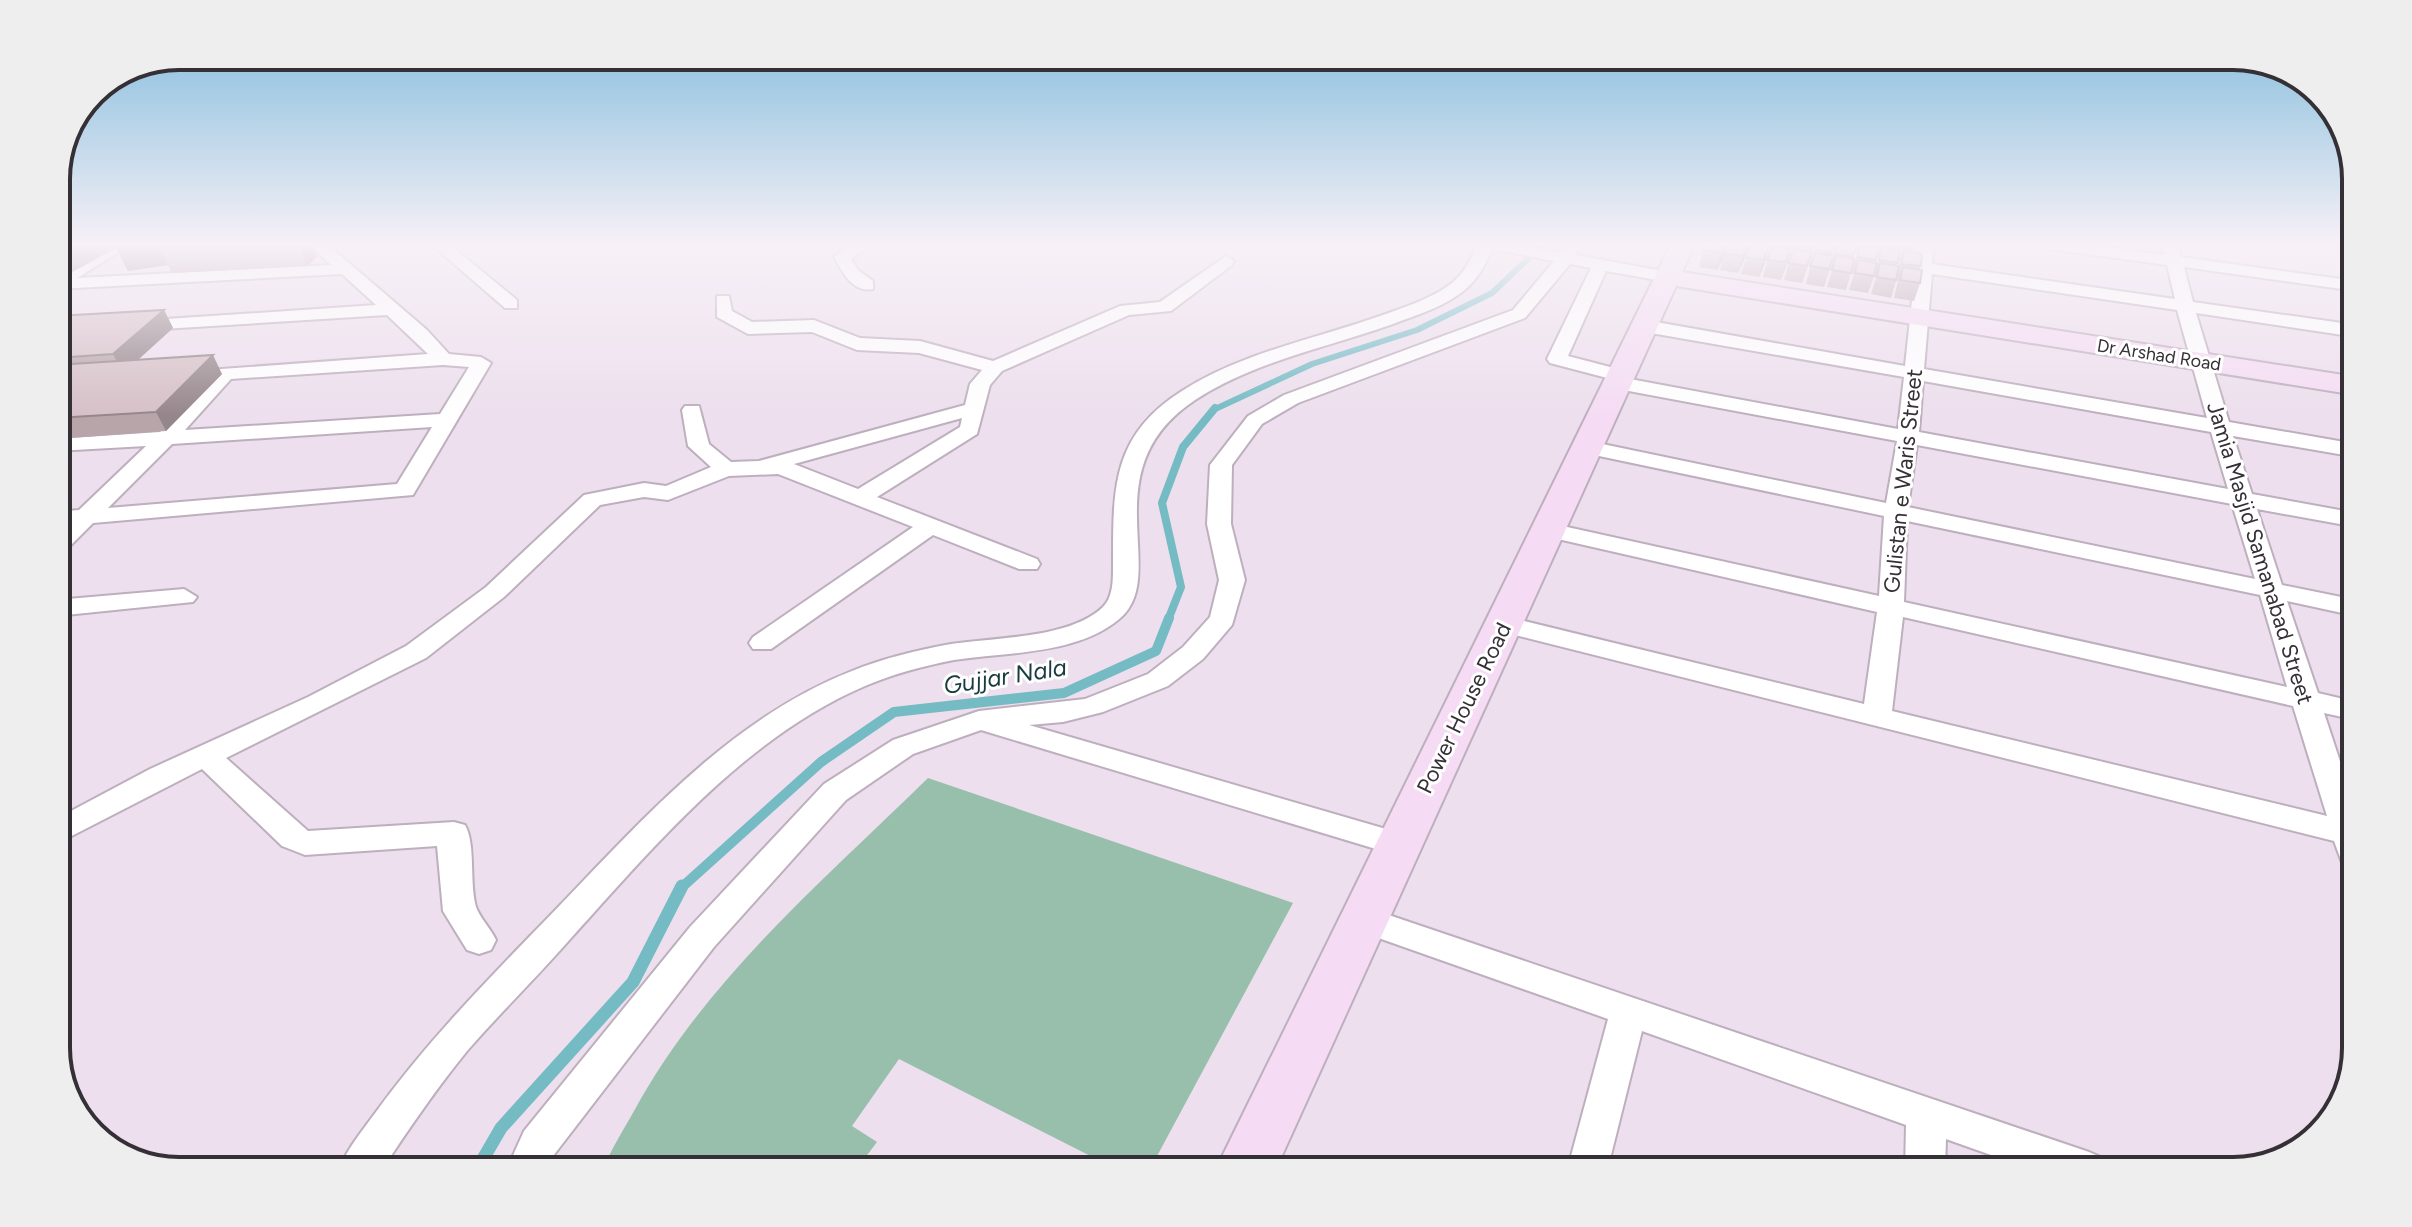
<svg xmlns="http://www.w3.org/2000/svg" width="2412" height="1227" font-family="Figtree,sans-serif">
  <rect width="100%" height="100%" fill="#eddfed"/>
  <!-- green -->
  <path fill="#97bfac" d="M 928,778 L 1293,903 L 1149,1171 L 1120,1171 L 899,1059 L 852,1126 L 877,1142 L 855,1171 L 603,1171 C 610,1150 623,1131 634,1111 C 706,979 822,882 928,778 Z"/>
  <g fill="none" stroke-linecap="round" stroke-linejoin="round">
    <!-- stream-far3 -->
    <polyline stroke="#74bbc4" stroke-width="6" points="1213,410 1312,364 1417,330 1492,293 1544,244"/>
    <!-- stream-far2 -->
    <polyline stroke="#74bbc4" stroke-width="8" points="1168,620 1181,587 1162,503 1183,447 1215,408"/>
    <!-- stream-far1 -->
    <polyline stroke="#74bbc4" stroke-width="10" points="681,888 821,762 894,712 1064,693 1156,651 1169,618"/>
    <!-- stream -->
    <polyline stroke="#74bbc4" stroke-width="13" points="476,1171 501,1128 633,982 682,886"/>
    <defs>
      <g id="street">
        <path d="M 112,244 L 132,244 L 77,278 L 331,265 L 309,244 L 327,244 L 427,330 L 449,354 L 481,357 L 491,363 L 413,495 L 93,523 L 65,551 L 56,553 L 56,532 L 63,525 L 56,526 L 56,512 L 79,510 L 146,446 L 56,451 L 56,439 L 160,432 L 208,380 L 180,380 L 177,376 L 180,372 L 428,354 L 387,315 L 130,331 L 127,327 L 136,321 L 376,305 L 342,274 L 56,289 L 56,276 ZM 443,365 L 469,367 L 440,414 L 185,430 L 231,379 ZM 432,427 L 397,484 L 108,508 L 172,444 Z"/>
        <polygon points="431,244 449,244 517,300 517,308 505,308"/>
        <path d="M 852,244 L 872,244 L 851,259 L 859,271 L 873,281 L 873,289 C 853,293 842,272 834,257 Z"/>
        <path d="M 1478,244 L 1516,244 L 1560,252 L 1565,244 L 1581,244 L 1575,255 L 1674,273 L 1674,281 L 1668,282 L 1606,271 L 1568,356 L 1629,372 L 1630,379 L 1898,429 L 1904,377 L 1645,332 L 1636,326 L 1645,320 L 1905,366 L 1915,272 L 1760,249 L 1752,244 L 1795,244 L 1916,262 L 1918,244 L 1934,244 L 1932,264 L 2175,299 L 2167,265 L 2050,249 L 2042,244 L 2087,244 L 2164,255 L 2162,244 L 2178,244 L 2181,257 L 2356,281 L 2356,291 L 2184,267 L 2193,302 L 2356,325 L 2356,337 L 2196,313 L 2229,422 L 2356,444 L 2356,457 L 2233,436 L 2252,494 L 2356,513 L 2356,527 L 2257,509 L 2282,585 L 2356,600 L 2356,616 L 2287,601 L 2318,693 L 2356,702 L 2356,720 L 2324,713 L 2356,810 L 2356,872 L 2344,868 L 2334,841 L 1495,630 L 1491,624 L 1495,618 L 1504,616 L 1864,704 L 1877,612 L 1549,537 L 1537,530 L 1549,523 L 1879,596 L 1884,516 L 1580,452 L 1577,447 L 1580,442 L 1588,441 L 1886,503 L 1897,441 L 1618,389 L 1611,387 L 1608,383 L 1611,379 L 1550,363 L 1547,359 L 1591,268 L 1570,264 L 1525,318 L 1298,403 L 1262,424 L 1232,465 L 1231,524 L 1245,580 L 1232,625 L 1203,659 L 1168,686 L 1103,712 L 1063,722 L 1029,725 L 1410,836 L 1415,844 L 1410,852 L 1399,856 L 981,730 L 913,754 L 846,800 L 714,947 L 553,1156 L 546,1171 L 506,1171 L 524,1131 L 690,927 L 824,784 L 893,740 L 979,711 L 1085,699 L 1148,674 L 1183,647 L 1210,617 L 1219,580 L 1207,524 L 1210,465 L 1248,416 L 1284,395 L 1513,310 L 1554,261 L 1492,249 C 1486,264 1479,277 1467,288 C 1445,307 1416,315 1390,325 C 1325,348 1253,362 1195,400 C 1088,471 1173,577 1118,620 C 1075,655 1006,652 954,660 C 923,666 893,674 865,686 C 746,737 657,843 572,937 C 538,976 501,1012 467,1051 C 436,1089 408,1130 381,1171 L 338,1171 C 347,1149 362,1131 376,1112 C 423,1047 477,991 532,934 C 628,837 721,722 852,671 C 884,658 918,650 951,644 C 994,637 1070,639 1103,607 C 1114,596 1113,577 1113,562 C 1113,488 1112,435 1182,391 C 1241,353 1315,339 1380,316 C 1405,307 1431,299 1452,283 C 1465,272 1471,259 1478,244 ZM 1932,274 L 2177,310 L 2207,418 L 1924,369 ZM 1923,381 L 2211,432 L 2228,489 L 1919,432 ZM 1917,445 L 2232,504 L 2255,579 L 1908,507 ZM 1907,521 L 2260,595 L 2287,687 L 1904,602 ZM 1903,617 L 2293,706 L 2327,816 L 1892,711 Z"/>
        <polygon points="2334,244 2356,244 2356,251 2336,247"/>
        <path d="M 1226,256 L 1234,261 L 1232,265 L 1171,311 L 1129,315 L 1002,371 L 990,385 L 977,434 L 877,497 L 1037,559 L 1040,564 L 1037,569 L 1019,569 L 933,535 L 771,649 L 753,649 L 749,643 L 753,637 L 913,527 L 778,474 L 729,476 L 668,500 L 644,497 L 600,505 L 504,597 L 426,658 L 226,758 L 308,831 L 454,822 L 465,825 C 476,844 469,883 476,907 C 480,918 491,929 496,940 L 491,950 L 479,954 L 467,950 L 443,911 L 437,846 L 305,855 L 282,846 L 202,769 L 56,844 L 56,819 L 150,769 L 308,697 L 406,646 L 486,587 L 584,495 L 644,483 L 666,486 L 711,467 L 688,446 L 682,410 L 685,406 L 699,406 L 709,444 L 731,462 L 759,461 L 965,405 L 970,384 L 982,370 L 919,353 L 857,350 L 812,332 L 748,334 L 717,317 L 717,296 L 729,296 L 732,311 L 752,322 L 814,320 L 860,338 L 920,341 L 993,361 L 1120,306 L 1160,302 ZM 962,418 L 960,427 L 858,489 L 794,464 Z"/>
        <polygon points="184,589 197,597 193,602 56,616 56,600"/>
        <polygon points="1365,907 2089,1152 2103,1158 2109,1171 2036,1171 1946,1139 1945,1171 1905,1171 1906,1125 1642,1031 1607,1171 1567,1171 1608,1019 1353,929 1348,920 1353,911"/>
      </g>
      <polygon id="secondary" points="1671,244 1695,244 1682,272 2356,377 2356,395 1676,286 1275,1171 1215,1171"/>
    </defs>
    <!-- street casing -->
    <use href="#street" stroke="#bdafbd" stroke-width="4"/>
    <!-- secondary casing -->
    <use href="#secondary" stroke="#bdafbd" stroke-width="4"/>
    <!-- street -->
    <use href="#street" fill="#fff" fill-rule="evenodd"/>
    <!-- secondary -->
    <use href="#secondary" fill="#f5dcf4" fill-rule="evenodd"/>
  </g>
  <!-- wall -->
  <g fill="#b7a5aa" fill-rule="evenodd">
    <polygon points="56,244 312,244 317,257 307,266 172,273 168,265 128,271 116,248"/>
    <polygon points="1750,244 1770,244 1765,263 1759,277 1741,274"/>
    <polygon points="1772,244 1792,244 1786,266 1781,280 1763,277"/>
    <polygon points="1794,244 1813,244 1807,269 1802,283 1784,280"/>
    <path d="M 1816,244 L 1870,244 L 1869,246 L 1872,247 L 1873,244 L 1892,244 L 1891,249 L 1894,249 L 1895,244 L 1915,244 L 1912,252 L 1922,254 L 1920,269 L 1920,283 L 1914,301 L 1894,298 L 1898,281 L 1896,281 L 1891,298 L 1871,294 L 1876,278 L 1874,277 L 1880,252 L 1878,252 L 1875,262 L 1874,276 L 1868,293 L 1849,290 L 1854,274 L 1852,274 L 1859,249 L 1856,248 L 1853,259 L 1855,259 L 1846,290 L 1827,287 L 1832,271 L 1830,271 L 1837,246 L 1835,245 L 1832,256 L 1834,256 L 1824,287 L 1806,284 ZM 1900,255 L 1902,255 L 1899,266 L 1897,266 Z"/>
    <polygon points="1725,249 1725,253 1747,251 1744,260 1738,273 1720,270 1723,257 1717,270 1699,267 1703,250"/>
    <polygon points="164,310 173,328 138,360 222,374 166,431 56,439 56,316"/>
  </g>
  <!-- shaded-wall -->
  <g fill="#95868b">
    <polygon points="84,244 158,244 168,265 128,271 116,248 56,281 56,259"/>
    <polygon points="298,244 312,244 317,257 307,266"/>
    <polygon points="1725,244 1728,244 1724,257 1717,270 1721,253"/>
    <polygon points="1747,244 1749,244 1744,260 1738,273"/>
    <polygon points="1768,244 1770,244 1765,263 1759,277"/>
    <polygon points="1791,244 1789,253 1791,249 1786,266 1781,280"/>
    <polygon points="164,310 173,328 123,373 113,354"/>
    <polygon points="213,355 222,374 166,431 156,412"/>
  </g>
  <!-- building -->
  <g fill="#d5c0c6" stroke="#95868b" stroke-width="2">
    <polygon points="56,244 84,244 56,259"/>
    <polygon points="1706,244 1725,244 1721,253 1703,250"/>
    <polygon points="1729,244 1748,244 1742,256 1724,253"/>
    <polygon points="1751,244 1769,246 1763,260 1745,257"/>
    <polygon points="1794,244 1813,244 1811,250 1793,247"/>
    <polygon points="1816,244 1835,244 1832,253 1814,250"/>
    <polygon points="1838,244 1857,245 1853,256 1835,254"/>
    <polygon points="1860,245 1879,248 1876,260 1857,257"/>
    <polygon points="1773,246 1791,249 1785,262 1767,260"/>
    <polygon points="1882,247 1900,250 1898,263 1879,260"/>
    <polygon points="1794,250 1812,252 1807,266 1788,263"/>
    <polygon points="1904,251 1922,254 1921,266 1901,264"/>
    <polygon points="1815,253 1834,256 1829,269 1810,266"/>
    <polygon points="1836,256 1855,259 1851,273 1832,270"/>
    <polygon points="1858,260 1877,263 1874,276 1855,273"/>
    <polygon points="1880,263 1899,266 1896,280 1877,277"/>
    <polygon points="1903,267 1922,270 1920,283 1900,280"/>
    <polygon points="164,310 113,354 56,358 56,316"/>
    <polygon points="213,355 156,412 56,418 56,365"/>
  </g>
  <!-- sky -->
  <linearGradient id="sky" x2="0" y2="1"><stop stop-color="#79b7da"/><stop offset="0.59" stop-color="#f7f1f7"/><stop offset="1" stop-color="#f7f1f7" stop-opacity="0"/></linearGradient>
  <rect width="2412" height="416" fill="url(#sky)"/>
  <g text-anchor="middle" dominant-baseline="central" stroke-width="6" stroke-linejoin="round" paint-order="stroke">
    <!-- far-street labels -->
    <g font-size="18" fill="#353036" stroke="#fff">
      <text transform="translate(2159 355) rotate(9)">Dr Arshad Road</text>
    </g>
    <!-- street labels -->
    <g font-size="22" fill="#353036" stroke="#fff">
      <text transform="translate(1903 481) rotate(-84)">Gulistan e Waris Street</text>
      <text transform="translate(2260 553) rotate(73)">Jamia Masjid Samanabad Street</text>
      <text transform="translate(1464 708) rotate(-64)">Power House Road</text>
    </g>
    <!-- water labels -->
    <g font-size="24" font-style="italic" fill="#183b3f" stroke="#fff">
      <text transform="translate(1005 676) rotate(-9)">Gujjar Nala</text>
    </g>
  </g>
  <!-- crop -->
  <path d="M0 0H2412V1227H0ZM179 70H2233A109 109 0 0 1 2342 179V1048A109 109 0 0 1 2233 1157H179A109 109 0 0 1 70 1048V179A109 109 0 0 1 179 70Z" fill="#efeeef" fill-rule="evenodd"/>
  <path fill="none" stroke="#353036" stroke-width="4" d="M179 70H2233A109 109 0 0 1 2342 179V1048A109 109 0 0 1 2233 1157H179A109 109 0 0 1 70 1048V179A109 109 0 0 1 179 70Z"/>
</svg>
